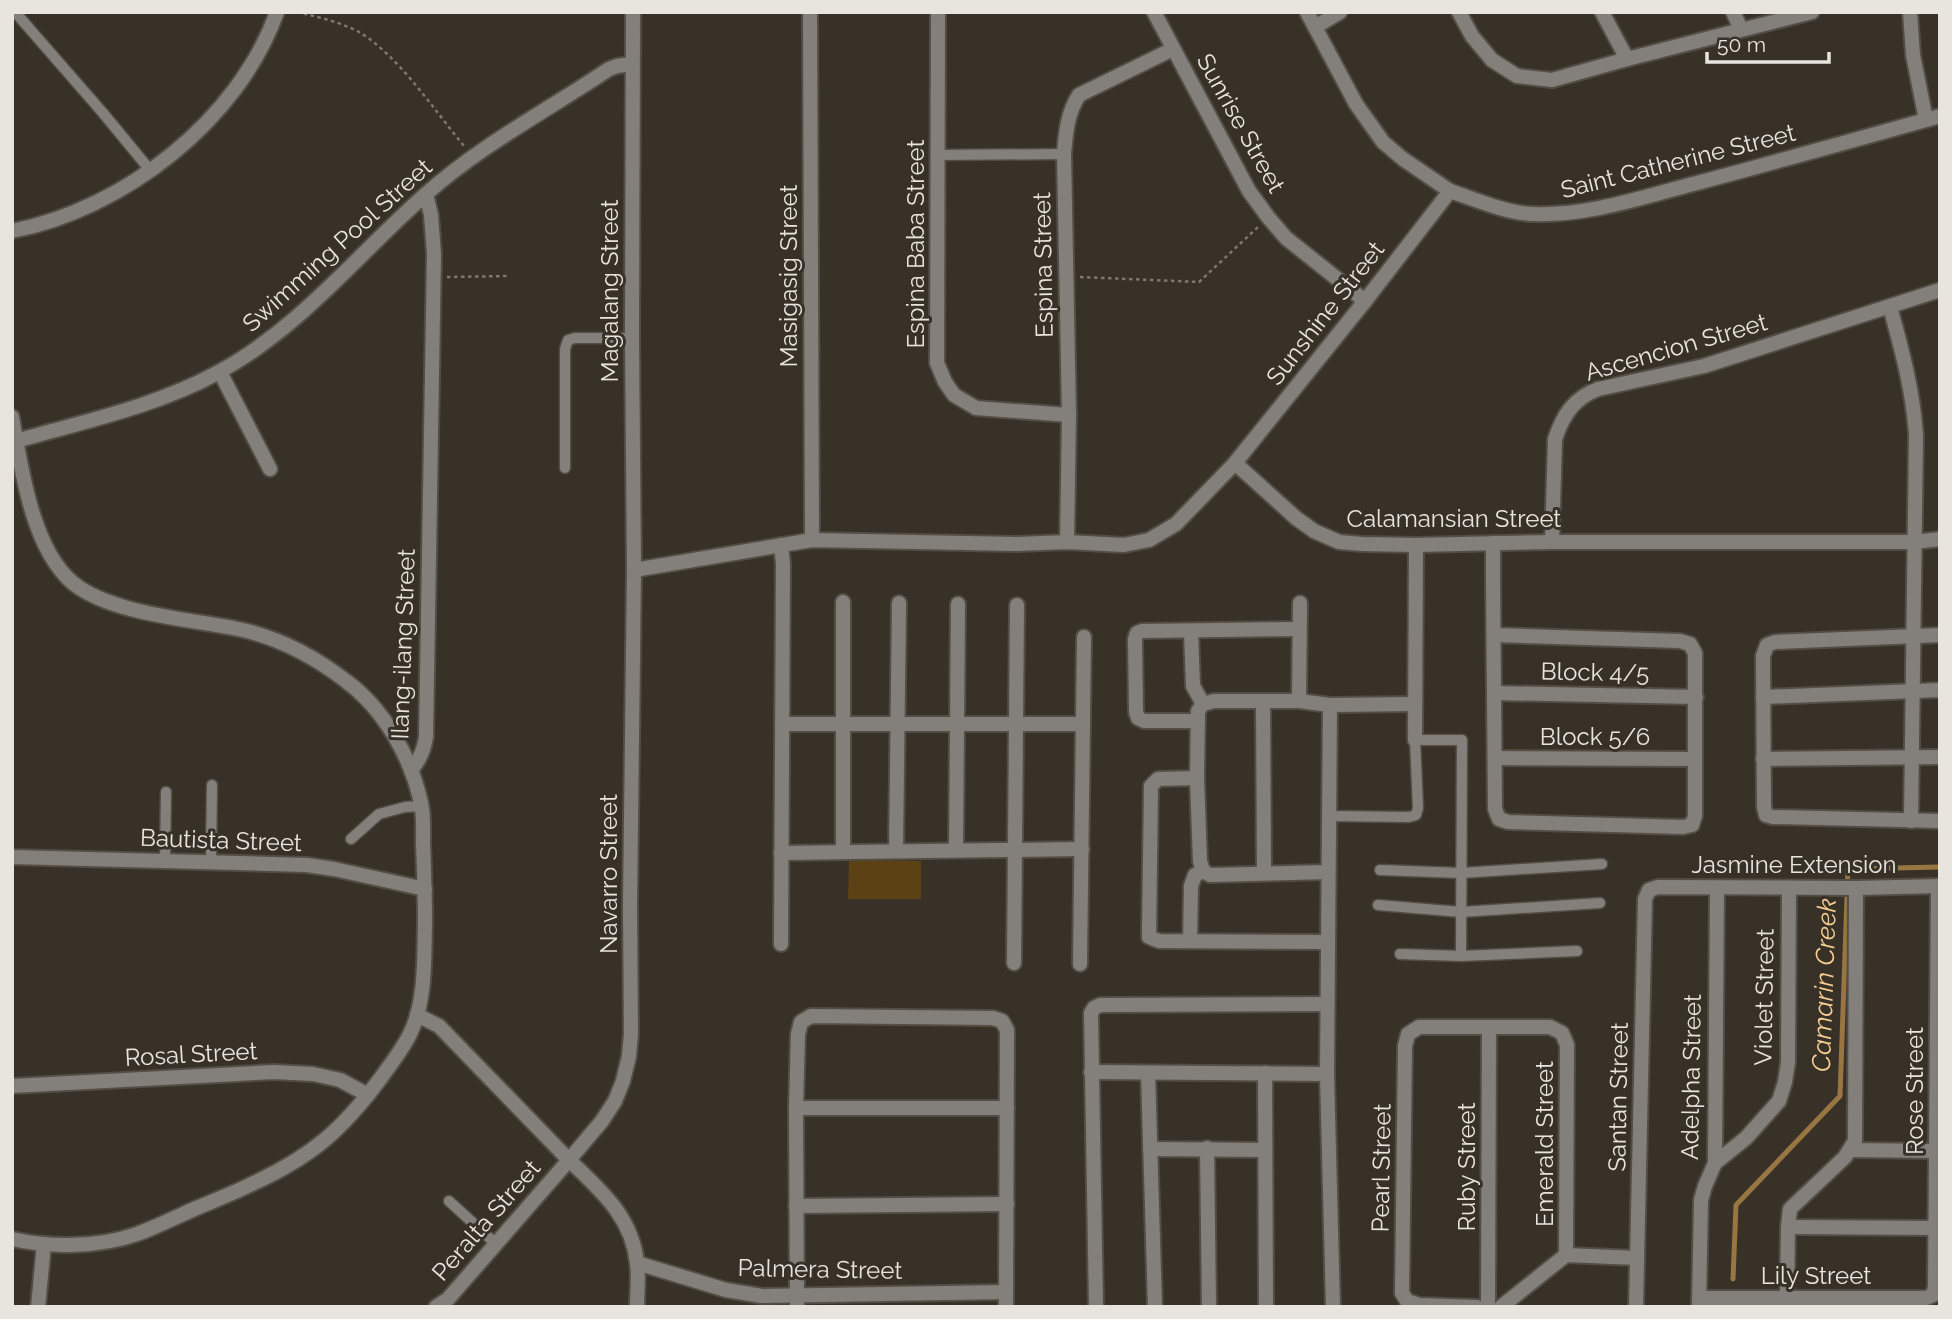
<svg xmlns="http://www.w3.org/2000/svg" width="1952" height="1319" font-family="Raleway,sans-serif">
  <rect width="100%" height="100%" fill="#373128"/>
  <!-- green -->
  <polygon fill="#5c4115" points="849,860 921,861 921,899 848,899"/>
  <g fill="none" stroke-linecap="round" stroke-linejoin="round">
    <!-- stream -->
    <polyline stroke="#997541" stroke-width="5" points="1733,1279 1736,1205 1840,1096 1848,869 1940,867"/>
    <defs>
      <g id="service">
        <polyline points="15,12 103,113 150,170"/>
        <polyline points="937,155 1064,154"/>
        <polyline points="565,468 565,349 568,340 575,338 632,338"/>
        <polyline points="1329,816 1409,817 1416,815 1418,808 1415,740 1462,740 1461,956"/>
        <polyline points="351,839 379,814 405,807 422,806"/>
        <polyline points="165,861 166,792"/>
        <polyline points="211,862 212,785"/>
        <polyline points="1380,870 1461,873 1602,864"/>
        <polyline points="1378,905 1461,912 1600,903"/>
        <polyline points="1400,954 1461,956 1577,951"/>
        <polyline points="449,1201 496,1244"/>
      </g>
      <g id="minor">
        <polyline points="633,12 632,338 634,570"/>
        <polyline points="810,12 812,540"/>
        <polyline points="938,12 937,363 945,382 954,395 976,408 1069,415"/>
        <polyline points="1154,12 1249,191 1268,217 1286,238 1365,301"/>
        <polyline points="1459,12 1472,36 1492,60 1517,76 1552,80 1627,59 1812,12"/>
        <polyline points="1602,12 1627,59"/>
        <polyline points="1733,12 1741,29"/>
        <polyline points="1910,12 1913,55 1926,120"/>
        <polyline points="1315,27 1340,12"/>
        <path d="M 1450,191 C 1474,199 1506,213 1532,214 C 1587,216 1640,198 1693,184 C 1776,162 1858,139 1940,116"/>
        <path d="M 1890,307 C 1902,350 1913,391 1916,435 L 1911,821"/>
        <polyline points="220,372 270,469"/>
        <path d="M 16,441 C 82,422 157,406 217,373 C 299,329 357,255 426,194 C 481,145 548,110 609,69 L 617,66 L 632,64"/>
        <path d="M 1067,542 L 1069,415 L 1064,154 C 1066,132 1067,114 1079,95 L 1173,49"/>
        <path d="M 1552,542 L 1555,439 C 1563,415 1574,398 1598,389 L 1704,366 L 1940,290"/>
        <polyline points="1493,543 1493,580 1495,809 1499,819 1508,822 1683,827 1692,825 1695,816 1695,653 1690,644 1680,641 1494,635"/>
        <polyline points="1191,631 1193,686 1203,704"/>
        <polyline points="1940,635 1775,642 1767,645 1763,656 1764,807 1766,815 1773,817 1940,821"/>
        <polyline points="1494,693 1696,697"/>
        <polyline points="1763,697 1940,690"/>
        <polyline points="1263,701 1264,873"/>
        <polyline points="1299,701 1300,603"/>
        <polyline points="1330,705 1327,1074 1333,1307"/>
        <polyline points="1198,721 1144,721 1138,718 1136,712 1135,639 1137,633 1142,631 1299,629"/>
        <polyline points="782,724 1083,724"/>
        <polyline points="1415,740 1416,545"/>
        <polyline points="1495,758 1695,759"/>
        <polyline points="1763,759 1940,757"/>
        <path d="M 411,770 C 420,760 424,750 426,737 L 434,254 L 431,215 L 426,194"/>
        <polyline points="1197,778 1158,779 1151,786 1149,937 1159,941 1327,942"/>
        <polyline points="956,850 958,604"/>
        <polyline points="896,851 899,603"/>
        <polyline points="843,852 843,602"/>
        <polyline points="781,853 1082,849"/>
        <polyline points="12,857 307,865 334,869 425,889"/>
        <polyline points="1203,871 1200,861 1197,778 1198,711 1203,704 1214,701 1299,701 1330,705 1415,704"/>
        <polyline points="1203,871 1210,875 1328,872"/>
        <polyline points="1190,941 1191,886 1195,875 1203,871"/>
        <polyline points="781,944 783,564 781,545"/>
        <polyline points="1014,963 1017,605"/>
        <polyline points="1080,964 1084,637"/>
        <polyline points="1091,1072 1327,1074"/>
        <polyline points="1148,1073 1155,1307"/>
        <polyline points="1265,1073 1266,1307"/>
        <polyline points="12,1086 274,1072 313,1074 340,1080 368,1095"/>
        <polyline points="796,1108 1007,1108"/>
        <polyline points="1207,1148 1209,1307"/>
        <polyline points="1150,1149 1265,1150"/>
        <polyline points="1851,1150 1936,1151"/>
        <polyline points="1715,1163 1746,1138 1779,1101 1785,1082 1788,1062 1789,888"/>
        <polyline points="796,1206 1007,1204"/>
        <polyline points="1788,1227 1936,1228"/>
        <polyline points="637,1263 726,1290 762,1296 1006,1292"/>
        <polyline points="1699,1298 1926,1298 1933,1295 1935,1287 1938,886"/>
        <polyline points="1787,1299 1788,1227 1790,1209 1845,1157 1855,1141 1856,888"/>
        <polyline points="1699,1305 1701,1200 1705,1186 1715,1163 1717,888"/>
        <polyline points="38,1307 44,1244"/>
        <path d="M 436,1307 L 448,1299 L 569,1160 C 600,1190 632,1216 637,1263 C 639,1277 637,1292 637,1307"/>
        <polyline points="797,1307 796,1108 798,1034 801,1022 811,1016 993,1018 1002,1021 1007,1030 1006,1307"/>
        <polyline points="1096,1307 1091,1013 1094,1008 1100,1005 1327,1004"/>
        <polyline points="1477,1307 1419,1305 1407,1301 1402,1293 1405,1046 1408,1034 1419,1027 1550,1027 1562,1033 1567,1045 1566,1255"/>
        <polyline points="1488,1307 1489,1027"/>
        <polyline points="1501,1307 1566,1255 1637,1258"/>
        <polyline points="1636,1307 1645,899 1649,890 1658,887 1856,888 1940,886"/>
      </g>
      <g id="tertiary">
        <path d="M 12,231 C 124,209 238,121 277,12"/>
        <path d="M 12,417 C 21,467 32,549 73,583 C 111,614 190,619 238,629 C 277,637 315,657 346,681 C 384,709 411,757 421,803 C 424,816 423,830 423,843 C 424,870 425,896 425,923 C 424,960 426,1001 410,1034 C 402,1050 391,1064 380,1079 C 342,1130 312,1156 254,1183 C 234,1193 213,1201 192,1210 C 174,1218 156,1227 137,1234 C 100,1247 51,1248 12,1239"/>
        <polyline points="1235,463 1296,518 1314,531 1339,542 1362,544 1416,545 1552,542 1914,542 1940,539"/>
        <polyline points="417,1015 439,1026 569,1160 602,1121 615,1101 623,1081 629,1056 631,1034 630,906 634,570 812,540 1017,544 1067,542 1124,545 1149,540 1176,524 1235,463 1365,301 1450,191 1403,159 1383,142 1356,104 1307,12"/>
      </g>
    </defs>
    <!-- service casing -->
    <use href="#service" stroke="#534e45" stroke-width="13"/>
    <!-- minor casing -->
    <use href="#minor" stroke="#534e45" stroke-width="18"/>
    <!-- tertiary casing -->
    <use href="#tertiary" stroke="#534e45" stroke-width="18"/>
    <!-- path -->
    <g stroke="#7e7871" stroke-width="2.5" stroke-dasharray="3.5 3.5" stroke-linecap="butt">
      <path d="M 297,12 C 318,17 340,22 359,32 C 398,55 435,111 464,146"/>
      <polyline points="447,277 509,276"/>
      <polyline points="1080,277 1199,282 1258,227"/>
    </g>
    <!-- service -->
    <use href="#service" stroke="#83807c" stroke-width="10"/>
    <!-- minor -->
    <use href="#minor" stroke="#83807c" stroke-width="14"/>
    <!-- tertiary -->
    <use href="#tertiary" stroke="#83807c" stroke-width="14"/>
  </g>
  <g text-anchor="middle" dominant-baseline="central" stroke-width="6" stroke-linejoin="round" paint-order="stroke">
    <!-- street labels -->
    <g font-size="24" fill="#e8e4de" stroke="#373128">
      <text transform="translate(1241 123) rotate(61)">Sunrise Street</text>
      <text transform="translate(1678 161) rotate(-14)">Saint Catherine Street</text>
      <text transform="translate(915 244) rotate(-90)">Espina Baba Street</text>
      <text transform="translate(337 245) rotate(-42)">Swimming Pool Street</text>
      <text transform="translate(1043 265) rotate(-91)">Espina Street</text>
      <text transform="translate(788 276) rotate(-90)">Masigasig Street</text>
      <text transform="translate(609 291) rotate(-90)">Magalang Street</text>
      <text transform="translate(1325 313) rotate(-52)">Sunshine Street</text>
      <text transform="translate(1676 347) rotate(-16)">Ascencion Street</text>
      <text x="1454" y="518">Calamansian Street</text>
      <text transform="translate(403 644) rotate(-88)">Ilang-ilang Street</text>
      <text transform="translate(1595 672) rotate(1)">Block 4/5</text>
      <text x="1595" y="736">Block 5/6</text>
      <text transform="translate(221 840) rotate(2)">Bautista Street</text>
      <text x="1794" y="864">Jasmine Extension</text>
      <text transform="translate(608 874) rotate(-90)">Navarro Street</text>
      <text transform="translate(1764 997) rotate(-89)">Violet Street</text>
      <text transform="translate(191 1054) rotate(-3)">Rosal Street</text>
      <text transform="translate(1691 1077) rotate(-89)">Adelpha Street</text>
      <text transform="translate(1914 1091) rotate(-90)">Rose Street</text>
      <text transform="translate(1618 1097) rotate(-89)">Santan Street</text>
      <text transform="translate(1544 1144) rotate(-90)">Emerald Street</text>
      <text transform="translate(1466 1167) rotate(-90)">Ruby Street</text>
      <text transform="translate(1381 1168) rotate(-89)">Pearl Street</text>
      <text transform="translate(486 1220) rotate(-49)">Peralta Street</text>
      <text transform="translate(820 1269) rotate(1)">Palmera Street</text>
      <text x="1816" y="1275">Lily Street</text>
    </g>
    <!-- water labels -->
    <g font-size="26" font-style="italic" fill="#f8cd92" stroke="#373128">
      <text transform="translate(1824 985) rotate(-88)">Camarin Creek</text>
    </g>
  </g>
  <!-- border -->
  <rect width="1952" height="1319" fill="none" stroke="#e8e4de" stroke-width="28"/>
  <!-- scale -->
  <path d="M1707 52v10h122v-10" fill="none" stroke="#e8e4de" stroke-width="3.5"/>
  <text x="1717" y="52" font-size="21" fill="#e8e4de" stroke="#373128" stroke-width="5" paint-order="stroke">50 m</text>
</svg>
